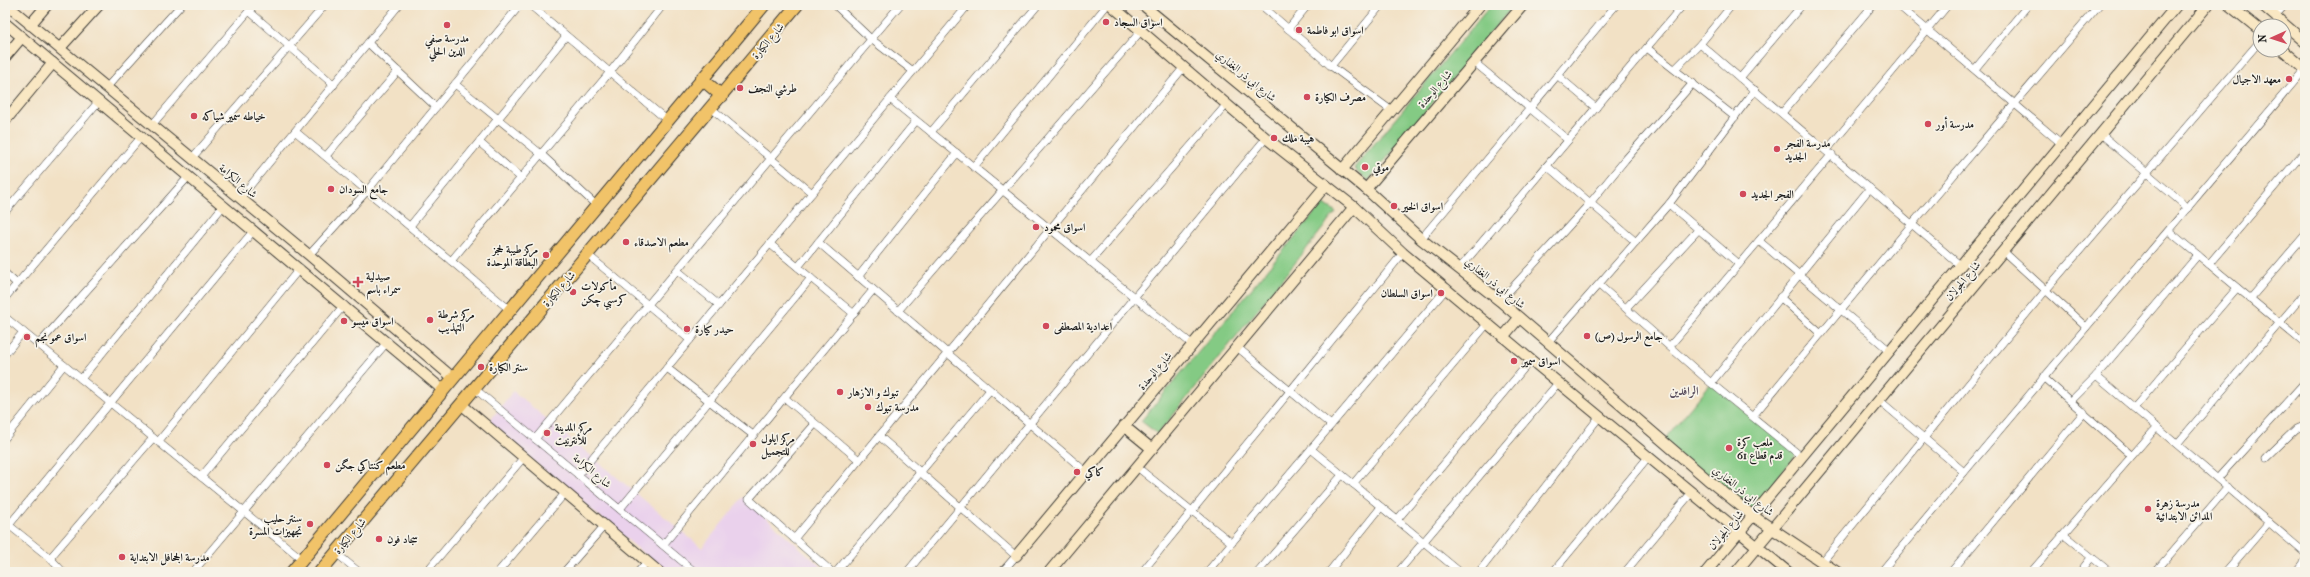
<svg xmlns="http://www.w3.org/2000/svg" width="2310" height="577" font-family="'IM FELL French Canon',Amiri,serif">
  <rect width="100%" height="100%" fill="#f7f3e8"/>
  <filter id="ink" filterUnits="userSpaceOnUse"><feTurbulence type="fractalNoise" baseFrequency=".025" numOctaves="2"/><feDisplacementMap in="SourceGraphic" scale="8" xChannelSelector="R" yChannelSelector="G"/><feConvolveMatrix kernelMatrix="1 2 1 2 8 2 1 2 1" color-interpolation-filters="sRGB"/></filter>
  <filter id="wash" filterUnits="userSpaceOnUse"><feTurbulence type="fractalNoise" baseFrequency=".012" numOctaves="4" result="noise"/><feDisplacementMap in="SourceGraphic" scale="16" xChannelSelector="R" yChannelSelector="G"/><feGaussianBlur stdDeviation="0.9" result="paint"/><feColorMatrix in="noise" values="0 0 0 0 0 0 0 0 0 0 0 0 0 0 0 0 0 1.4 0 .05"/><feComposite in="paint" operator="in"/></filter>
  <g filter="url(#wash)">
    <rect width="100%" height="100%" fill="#f2e1c5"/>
    <!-- built -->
    <polygon fill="#ead1ec" points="513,391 702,548 743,497 827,572 666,572 488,423"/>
    <!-- green -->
    <g fill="#84ca84" stroke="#507350">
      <polygon points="1491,5 1514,5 1368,181 1354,168"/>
      <polygon points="1323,203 1336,212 1158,434 1141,421"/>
      <polygon points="1711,383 1797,454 1749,513 1662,442"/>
    </g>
  </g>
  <g filter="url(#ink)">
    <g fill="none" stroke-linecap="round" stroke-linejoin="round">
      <defs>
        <g id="street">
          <polyline points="530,5 668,121"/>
          <polyline points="835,5 871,39 913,71"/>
          <polyline points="1261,5 1331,66 1392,111"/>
          <polyline points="1898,5 2062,144"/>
          <polyline points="249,11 334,85"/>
          <polyline points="2275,16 2285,5"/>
          <polyline points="1288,29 1308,5"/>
          <polyline points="368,43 436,107"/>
          <polyline points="1700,44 1961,266"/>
          <polyline points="1647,48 1735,117"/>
          <polyline points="1474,62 1568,140"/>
          <polyline points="1331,66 1381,5"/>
          <polyline points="1675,69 1700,44 1732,5"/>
          <polyline points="1975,69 2028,5"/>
          <polyline points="1557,75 1596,108"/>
          <polyline points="1740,78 1802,5"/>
          <polyline points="455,84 541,154 597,206"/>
          <polyline points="107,87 181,5"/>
          <polyline points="890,99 1193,345"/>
          <polyline points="711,108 812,193"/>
          <polyline points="1782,113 1873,5"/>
          <polyline points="152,125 254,5"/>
          <polyline points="296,132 510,310"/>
          <polyline points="931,132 1038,5"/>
          <polyline points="2101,134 2188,208"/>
          <polyline points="479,142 521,178"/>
          <polyline points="1827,150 1948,5"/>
          <polyline points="326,156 398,71"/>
          <polyline points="192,158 325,5"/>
          <polyline points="1547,166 1636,242"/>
          <polyline points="974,167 1107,5"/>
          <polyline points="240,198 399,5"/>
          <polyline points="1669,204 1739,264"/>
          <polyline points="5,212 99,101"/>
          <polyline points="410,226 566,36"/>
          <polyline points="2169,231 2305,344"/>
          <polyline points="1421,239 1616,5"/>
          <polyline points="1759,241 1890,351"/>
          <polyline points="818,242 1086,472"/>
          <polyline points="770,244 854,314"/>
          <polyline points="2003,251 2086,327"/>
          <polyline points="309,255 367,191 520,5"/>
          <polyline points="588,255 690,340"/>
          <polyline points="451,261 610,72 663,5"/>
          <polyline points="1090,262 1227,104"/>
          <polyline points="2209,264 2305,151"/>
          <polyline points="798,267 916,121"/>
          <polyline points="1459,269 1683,5"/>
          <polyline points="677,270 719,305"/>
          <polyline points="5,273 17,284"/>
          <polyline points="858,277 957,153"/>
          <polyline points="1599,285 1711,383 1802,457"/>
          <polyline points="1780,297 1821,334"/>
          <polyline points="5,298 142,136"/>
          <polyline points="2250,299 2305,235"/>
          <polyline points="1500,301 1590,203 1625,160 1693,83"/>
          <polyline points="1626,308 1699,229"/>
          <polyline points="898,311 1141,31"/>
          <polyline points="5,317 302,559"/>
          <polyline points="1548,342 1669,204 1755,90"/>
          <polyline points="38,345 189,176"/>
          <polyline points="1670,346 1832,154"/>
          <polyline points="1237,347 1331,425"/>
          <polyline points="5,354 23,332"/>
          <polyline points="667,368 753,435"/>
          <polyline points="2096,376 2305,553"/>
          <polyline points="2043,377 2131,455"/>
          <polyline points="81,379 224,205"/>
          <polyline points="1711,383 1870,188"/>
          <polyline points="474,388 695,572"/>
          <polyline points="785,398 859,460"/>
          <polyline points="1879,400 1964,472"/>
          <polyline points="2071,401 2096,376 2198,255"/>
          <polyline points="2134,408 2237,288"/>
          <polyline points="1753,416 1912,224 2099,5"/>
          <polyline points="815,424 749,499 832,572"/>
          <polyline points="879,436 1016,556 1002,572"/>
          <polyline points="5,438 64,365"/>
          <polyline points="535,439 900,5"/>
          <polyline points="158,442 300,268"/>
          <polyline points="2177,444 2305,293"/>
          <polyline points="1311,449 1460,572"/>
          <polyline points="2266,458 2296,429 2305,425"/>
          <polyline points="1137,467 1232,543"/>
          <polyline points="578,475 968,5"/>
          <polyline points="201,477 344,305"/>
          <polyline points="2218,478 2305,382"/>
          <polyline points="1353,484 1488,323"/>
          <polyline points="620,509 811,278"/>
          <polyline points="1397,520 1531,360"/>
          <polyline points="5,522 50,558 63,572"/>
          <polyline points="9,525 254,230"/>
          <polyline points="2064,535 2110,572"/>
          <polyline points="794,539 1184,67"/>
          <polyline points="663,545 873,290"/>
          <polyline points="336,553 359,572"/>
          <polyline points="50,558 153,438"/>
          <polyline points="1822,562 2046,290 2260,41"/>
          <polyline points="193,572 388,341"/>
          <polyline points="426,572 524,457"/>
          <polyline points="498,572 566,492"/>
          <polyline points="564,572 605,525"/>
          <polyline points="638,572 647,562"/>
          <polyline points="836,572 990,390"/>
          <polyline points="907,572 1266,138"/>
          <polyline points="1142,572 1403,253"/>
          <polyline points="1207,572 1447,288"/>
          <polyline points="1258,572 1342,475"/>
          <polyline points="1329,572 1381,507"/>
          <polyline points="1398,572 1558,383"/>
          <polyline points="1479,572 1600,416"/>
          <polyline points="1553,572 1649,456"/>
          <polyline points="1625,572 1692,492"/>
          <path d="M 1881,572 C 2021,403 2163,237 2305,69"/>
          <polyline points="1951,572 2084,412"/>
          <polyline points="2031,572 2157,427"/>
          <polyline points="2080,572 2091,558"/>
          <polyline points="2155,572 2228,487"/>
          <polyline points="2226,572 2269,522"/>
          <polyline points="2297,572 2305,561"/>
        </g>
        <g id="secondary">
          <polyline points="7,5 309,255 452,377"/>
          <polyline points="1111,5 1266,138 1354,207 1403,253 1531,360 1788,572"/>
          <polyline points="1143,5 1366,189 1421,239 1500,301 1707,479 1753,516 1837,572"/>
          <polyline points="2229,5 2260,30"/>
          <polyline points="2262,5 2305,42"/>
          <polyline points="5,23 443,390"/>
          <polyline points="30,25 47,5"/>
          <polyline points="60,48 99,5"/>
          <polyline points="2283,50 2305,69"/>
          <polyline points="5,57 22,37"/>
          <polyline points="5,121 53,63"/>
          <polyline points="1342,170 1480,5"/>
          <polyline points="1366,189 1523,5"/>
          <polyline points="1503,337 1519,318"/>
          <polyline points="461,404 659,572"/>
          <polyline points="1124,426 1152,449"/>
          <polyline points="1016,556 1326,185"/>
          <polyline points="1049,572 1354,207"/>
          <polyline points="1706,572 2177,5"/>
          <polyline points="1736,572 2208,5"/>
        </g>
        <g id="primary">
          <polyline points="702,79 722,96"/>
          <polyline points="292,572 764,5"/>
          <polyline points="320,572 797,5"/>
        </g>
      </defs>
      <!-- street casing -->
      <use href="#street" stroke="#3c3a35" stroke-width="8"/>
      <!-- secondary casing -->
      <use href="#secondary" stroke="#3c3a35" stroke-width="12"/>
      <!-- primary casing -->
      <use href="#primary" stroke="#3c3a35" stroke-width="14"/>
      <!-- street -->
      <use href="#street" stroke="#fff" stroke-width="7"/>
      <!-- secondary -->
      <use href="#secondary" stroke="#f9e7c3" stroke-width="10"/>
      <!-- primary -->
      <use href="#primary" stroke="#f1c369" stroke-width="12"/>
    </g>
  </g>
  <!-- markers -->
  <g fill="#d1495b" stroke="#f7f3e8" stroke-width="1.5">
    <circle cx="1106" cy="22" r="4"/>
    <circle cx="447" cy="25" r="4"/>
    <circle cx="1299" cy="30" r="4"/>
    <circle cx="2289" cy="79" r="4"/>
    <circle cx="740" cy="88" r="4"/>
    <circle cx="1307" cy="97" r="4"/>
    <circle cx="194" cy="116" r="4"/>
    <circle cx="1928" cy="124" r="4"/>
    <circle cx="1274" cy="138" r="4"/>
    <circle cx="1777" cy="149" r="4"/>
    <circle cx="1365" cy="167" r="4"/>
    <circle cx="331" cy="189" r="4"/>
    <circle cx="1743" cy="194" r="4"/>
    <circle cx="1394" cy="206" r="4"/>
    <circle cx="1036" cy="227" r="4"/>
    <circle cx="626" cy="242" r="4"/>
    <circle cx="546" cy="255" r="4"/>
    <path d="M356 276h4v4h4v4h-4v4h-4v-4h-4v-4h4z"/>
    <circle cx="573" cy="292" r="4"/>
    <circle cx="1441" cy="293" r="4"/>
    <circle cx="430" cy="320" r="4"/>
    <circle cx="344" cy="321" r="4"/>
    <circle cx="1046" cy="326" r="4"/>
    <circle cx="687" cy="329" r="4"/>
    <circle cx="1587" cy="336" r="4"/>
    <circle cx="27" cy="337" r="4"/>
    <circle cx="1514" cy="361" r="4"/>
    <circle cx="481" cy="367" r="4"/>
    <circle cx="840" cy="392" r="4"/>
    <circle cx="868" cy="407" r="4"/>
    <circle cx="547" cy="433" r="4"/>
    <circle cx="753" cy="444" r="4"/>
    <circle cx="1729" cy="448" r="4"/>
    <circle cx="327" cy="465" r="4"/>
    <circle cx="1077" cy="472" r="4"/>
    <circle cx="2148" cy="509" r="4"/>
    <circle cx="310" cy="524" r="4"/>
    <circle cx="379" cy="539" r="4"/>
    <circle cx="122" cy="557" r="4"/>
  </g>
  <g text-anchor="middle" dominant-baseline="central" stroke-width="3.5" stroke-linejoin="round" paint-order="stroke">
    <!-- poi labels -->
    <g font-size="11" font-weight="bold" fill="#1c1c1c" stroke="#f7f3e8" text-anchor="start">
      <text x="1114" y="22">اسواق السجاد</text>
      <text x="1307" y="30">اسواق ابو فاطمة</text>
      <text x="447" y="38" text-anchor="middle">مدرسة صفي<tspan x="447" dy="13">الدين الحلي</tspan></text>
      <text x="2281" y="79" text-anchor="end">معهد الاجيال</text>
      <text x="748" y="88">طرشي النجف</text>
      <text x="1315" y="97">مصرف الكيارة</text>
      <text x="202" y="116">خياطه سمير شياكه</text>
      <text x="1936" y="124">مدرسة أور</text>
      <text x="1282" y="138">هيبة ملك</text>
      <text x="1785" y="143">مدرسة الفجر<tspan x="1785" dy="13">الجديد</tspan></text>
      <text x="1373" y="167">موقي</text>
      <text x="339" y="189">جامع السودان</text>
      <text x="1751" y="194">الفجر الجديد</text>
      <text x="1402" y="206">اسواق الخير</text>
      <text x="1044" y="227">اسواق محمود</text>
      <text x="634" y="242">مطعم الاصدقاء</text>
      <text x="538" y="249" text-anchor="end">مركز طيبة لحجز<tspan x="538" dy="13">البطاقة الموحدة</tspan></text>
      <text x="366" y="276">صيدلية<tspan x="366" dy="13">سمراء باسم</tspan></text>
      <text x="581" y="286">مأكولات<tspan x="581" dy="13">كرسبي چكن</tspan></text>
      <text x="1433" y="293" text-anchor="end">اسواق السلطان</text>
      <text x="438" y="314">مركز شرطة<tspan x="438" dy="13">التهذيب</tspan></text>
      <text x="352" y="321">اسواق ميسو</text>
      <text x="1054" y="326">اعدادية المصطفى</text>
      <text x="695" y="329">حيدر كيارة</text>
      <text x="1595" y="336">جامع الرسول (ص)</text>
      <text x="35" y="337">اسواق عمو نجم</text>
      <text x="1522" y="361">اسواق سمير</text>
      <text x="489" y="367">سنتر الكيارة</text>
      <text x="848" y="392">تبوك و الازهار</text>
      <text x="876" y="407">مدرسة تبوك</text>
      <text x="555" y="427">مركز المدينة<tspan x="555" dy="13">للأنترنيت</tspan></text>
      <text x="761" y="438">مركز ايلول<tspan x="761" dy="13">للتجميل</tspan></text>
      <text x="1737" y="442">ملعب كرة<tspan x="1737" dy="13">قدم قطاع 61</tspan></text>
      <text x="335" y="465">مطعم كنتاكي جگن</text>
      <text x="1085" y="472">كاكي</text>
      <text x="2156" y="503">مدرسة زهرة<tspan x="2156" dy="13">المدائن الابتدائية</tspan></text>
      <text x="302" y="518" text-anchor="end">سنتر حليب<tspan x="302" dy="13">تجهيزات المسرة</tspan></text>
      <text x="387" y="539">سجاد فون</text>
      <text x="130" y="557">مدرسة الجحافل الابتداية</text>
    </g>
    <!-- street labels -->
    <g font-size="11" fill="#1c1c1c" stroke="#f7f3e8">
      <text transform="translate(768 41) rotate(-50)">شارع الكيارة</text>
      <text transform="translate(1246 76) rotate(39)">شارع ابي ذر الغفاري</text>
      <text transform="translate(1435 89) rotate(-49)">شارع الوحدة</text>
      <text transform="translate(238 181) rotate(40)">شارع الكرامة</text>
      <text transform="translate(1963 281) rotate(-50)">شارع الجولان</text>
      <text transform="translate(1495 283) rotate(39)">شارع ابي ذر الغفاري</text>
      <text transform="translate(559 289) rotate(-49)">شارع الكيارة</text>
      <text transform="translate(1155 371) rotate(-50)">شارع الوحدة</text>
      <text transform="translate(592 471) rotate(40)">شارع الكرامة</text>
      <text transform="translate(1743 491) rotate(38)">شارع ابي ذر الغفاري</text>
      <text transform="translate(1726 530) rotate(-50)">شارع الجولان</text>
      <text transform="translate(350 536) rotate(-50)">شارع الكيارة</text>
    </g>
    <!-- neighbourhood labels -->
    <g font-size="12" font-weight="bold" fill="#584d5d" stroke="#f7f3e8">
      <text x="1684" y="391">الرافدين</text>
    </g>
  </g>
  <!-- margin -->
  <rect width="2310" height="577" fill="none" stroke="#f7f3e8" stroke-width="20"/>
  <!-- north arrow -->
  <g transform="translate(2272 38) rotate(267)"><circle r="19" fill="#f7f3e8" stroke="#9f9d96"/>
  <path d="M0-3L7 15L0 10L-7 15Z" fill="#d1495b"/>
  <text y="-6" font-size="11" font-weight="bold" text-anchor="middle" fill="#1c1c1c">N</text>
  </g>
</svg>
